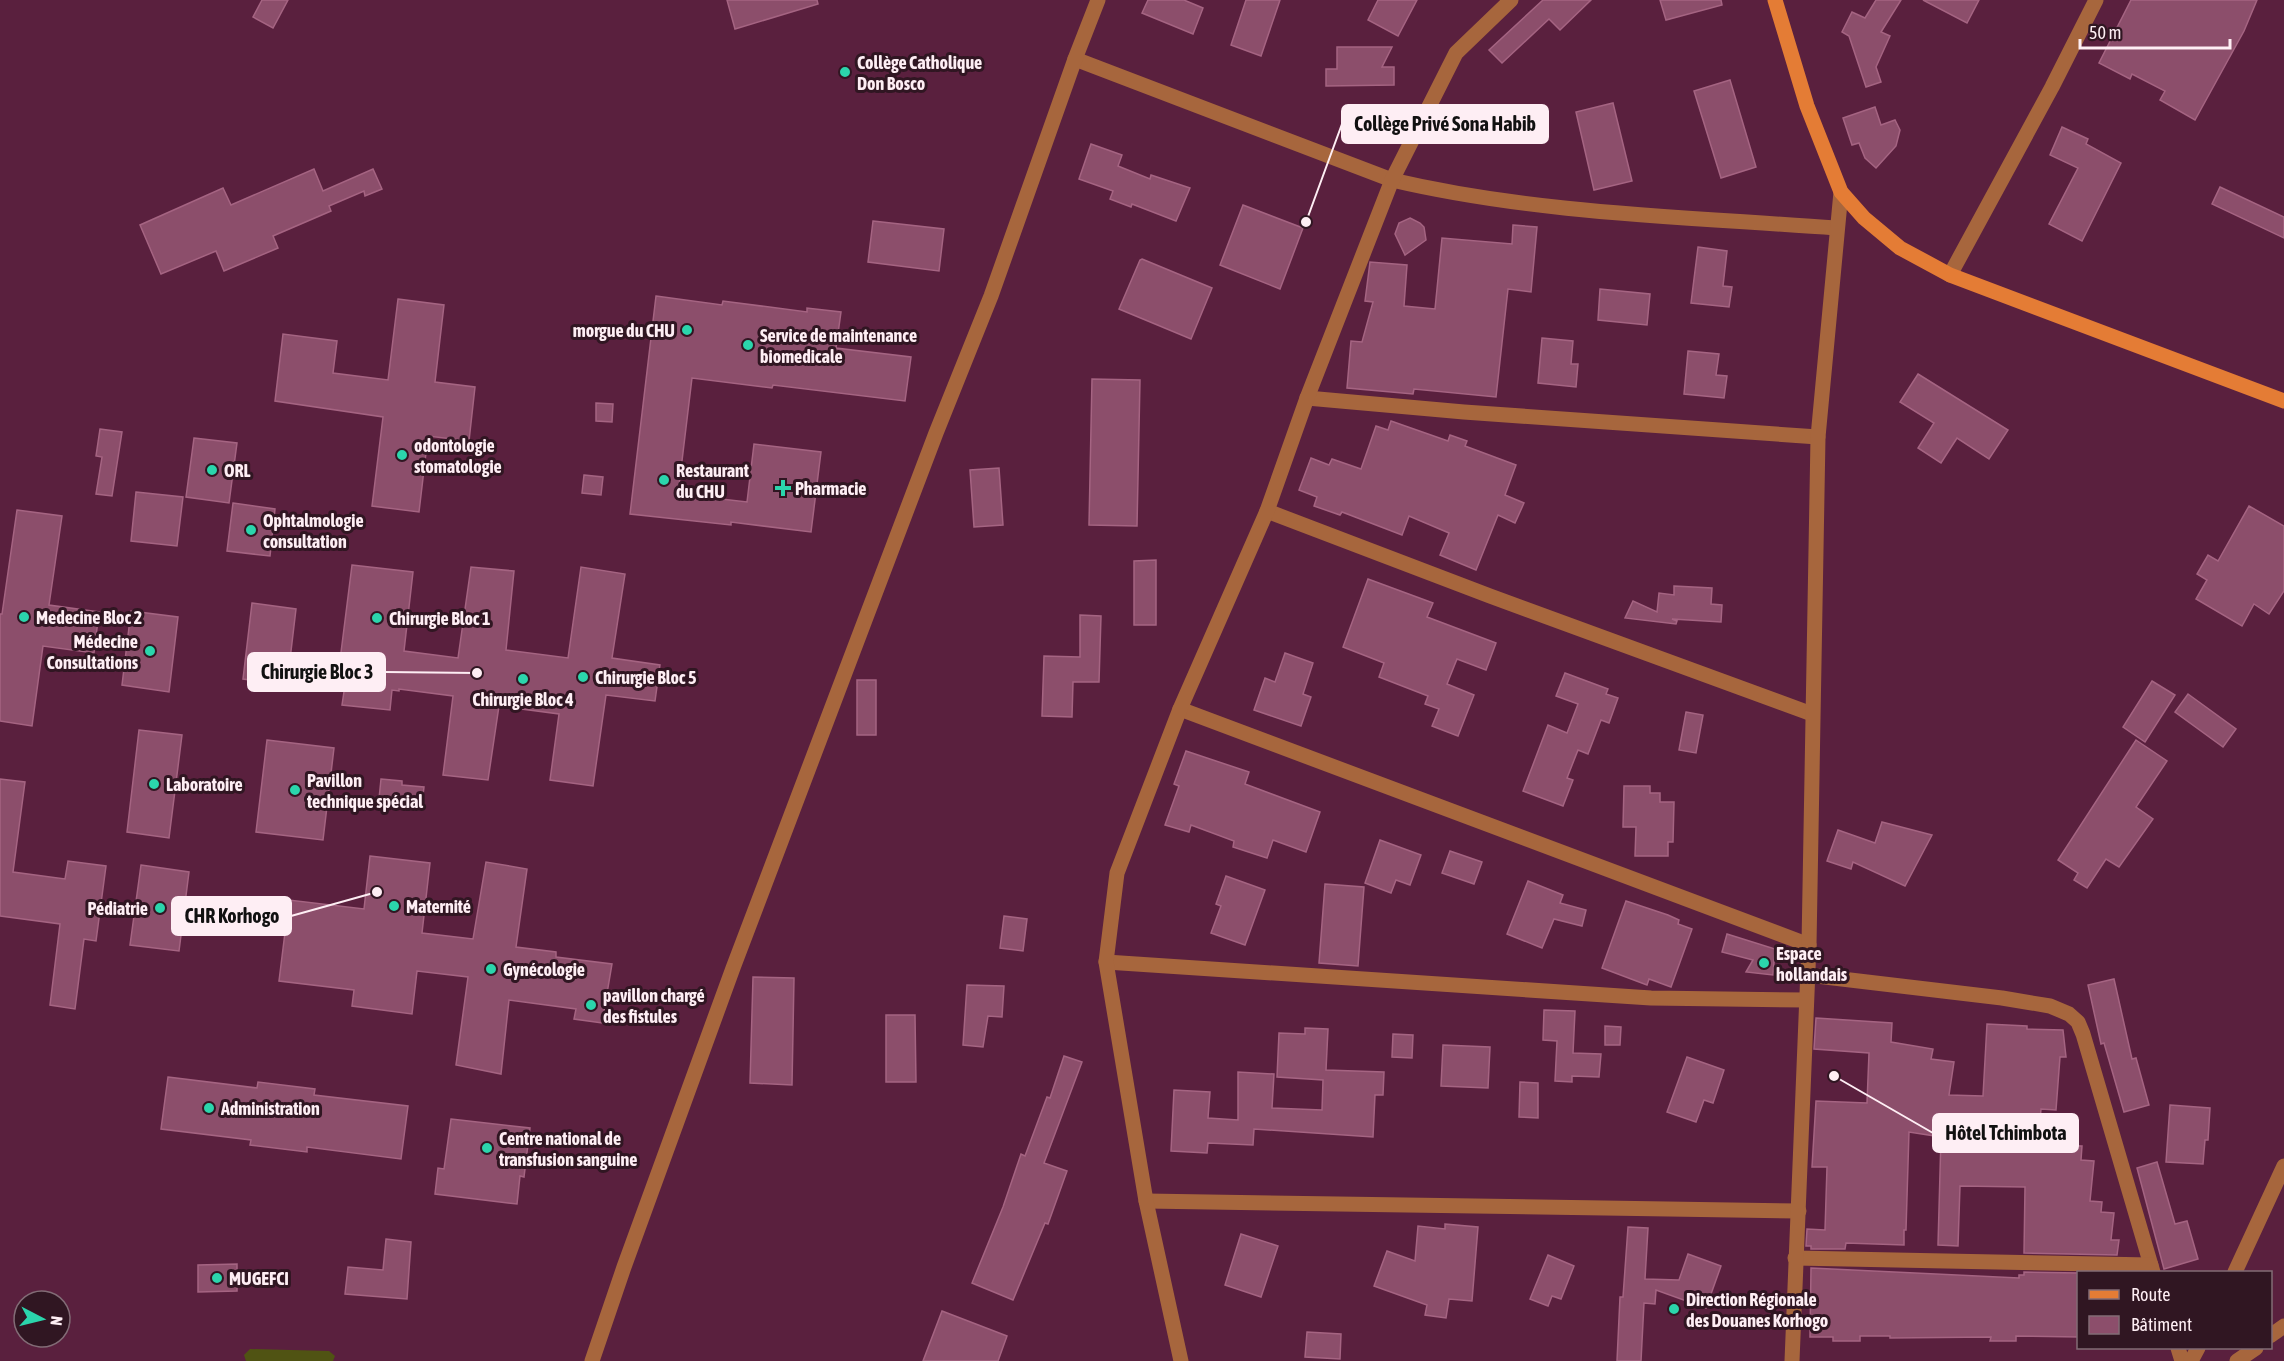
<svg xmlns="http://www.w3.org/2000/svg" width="2284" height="1361" font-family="'Asap Condensed',sans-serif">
  <rect width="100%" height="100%" fill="#5a203e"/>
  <!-- green -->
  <polygon fill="#505313" points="250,1349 329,1351 335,1356 333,1361 246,1361 244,1355"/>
  <!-- building -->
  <g fill="#8c4e6b" stroke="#a56482" stroke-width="1.5">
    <polygon points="262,0 288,0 273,28 253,17"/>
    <polygon points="727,0 817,0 818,4 735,29"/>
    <polygon points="1148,0 1184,0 1203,8 1193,34 1142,13"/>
    <polygon points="1246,0 1280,0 1261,56 1231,45"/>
    <polygon points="1378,0 1417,0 1398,36 1368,20"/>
    <polygon points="1543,0 1591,0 1560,30 1549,19 1502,63 1489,50"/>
    <polygon points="1660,0 1721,0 1722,5 1666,20"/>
    <polygon points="1876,0 1901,0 1881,32 1890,36 1876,67 1881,82 1866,87 1849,36 1842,32 1852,12 1865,18"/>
    <polygon points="1923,0 1979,0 1967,23"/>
    <polygon points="2131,0 2257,0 2244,31 2195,120 2160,100 2165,91 2132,74 2130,79 2099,63"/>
    <polygon points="1337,47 1392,47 1382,67 1394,67 1394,85 1326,86 1326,69 1337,69"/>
    <polygon points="1730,80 1756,167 1721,178 1694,91"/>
    <polygon points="1613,103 1632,181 1594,190 1576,112"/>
    <polygon points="1875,107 1881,125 1895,120 1900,130 1896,146 1876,168 1865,158 1859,143 1852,145 1843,118"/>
    <polygon points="2062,127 2088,139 2086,144 2121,163 2082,241 2049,224 2078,168 2050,155"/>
    <polygon points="1091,144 1122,155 1118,166 1150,179 1151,175 1190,188 1176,221 1132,204 1131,207 1110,199 1113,191 1079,179"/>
    <polygon points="314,169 323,191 373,169 382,189 365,196 364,191 329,206 331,211 273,236 278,248 224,271 216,251 161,274 140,225 223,188 231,205"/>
    <polygon points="2220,187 2284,217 2284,238 2212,204"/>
    <polygon points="1243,205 1303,228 1280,289 1220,265"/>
    <polygon points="1410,218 1420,223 1424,227 1426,240 1405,255 1395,234 1399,223"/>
    <polygon points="873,221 944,229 939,271 868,262"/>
    <polygon points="1513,225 1537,227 1531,292 1508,289 1496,397 1414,389 1413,394 1347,388 1351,341 1362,342 1373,302 1365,301 1370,262 1407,265 1404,306 1435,309 1442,238 1512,244"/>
    <polygon points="1698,247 1727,251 1723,286 1732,287 1729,307 1691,303"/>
    <polygon points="1142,259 1212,288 1191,339 1119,309 1140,260"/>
    <polygon points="1600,289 1650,294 1647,325 1598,320"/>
    <polygon points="656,296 722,305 723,301 807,312 807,308 841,312 836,348 911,357 905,401 773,385 772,388 692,378 678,494 747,502 754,444 821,452 811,532 731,522 731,525 630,514"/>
    <polygon points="398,299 444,305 435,382 475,387 469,441 428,436 419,512 372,506 383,417 275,401 283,334 337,341 333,373 388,380"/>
    <polygon points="1542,338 1573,341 1571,364 1578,364 1576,387 1538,383"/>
    <polygon points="1688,351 1719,354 1716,375 1727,376 1724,398 1684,394"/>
    <polygon points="1918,374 2008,430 1989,459 1957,438 1941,463 1918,448 1934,423 1900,402"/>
    <polygon points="1092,379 1140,380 1137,526 1089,525"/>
    <polygon points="596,403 613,404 612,422 596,421"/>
    <polygon points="1391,421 1448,441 1450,435 1467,441 1465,446 1516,465 1505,495 1524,503 1515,523 1498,515 1476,570 1440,555 1449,533 1409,516 1402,535 1342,512 1340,515 1314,506 1317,497 1299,490 1311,458 1329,465 1332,459 1361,469 1376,426 1388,430"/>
    <polygon points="100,429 122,432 112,496 96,494 102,457 96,456"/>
    <polygon points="194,438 237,443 229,503 186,497"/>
    <polygon points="999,468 1003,525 974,527 970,470"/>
    <polygon points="584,475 603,477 601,495 582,493"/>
    <polygon points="136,492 183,497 177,546 131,541"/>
    <polygon points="233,503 275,509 270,556 227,551"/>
    <polygon points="2249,506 2284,526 2284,591 2269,614 2254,604 2242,626 2196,599 2207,580 2197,574 2208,555 2218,561"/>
    <polygon points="17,510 62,516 49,605 99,612 94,653 43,646 32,726 0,721 0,614 2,614"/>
    <polygon points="1156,560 1156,625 1134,625 1134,561"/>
    <polygon points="352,565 413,572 404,651 458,658 471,567 514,571 506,650 568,658 581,567 625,574 612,658 660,665 655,701 606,695 593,786 550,780 559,714 499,706 488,780 443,775 453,696 399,689 399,691 392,690 390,710 342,705 345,685 337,684"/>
    <polygon points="1368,579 1433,603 1427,617 1496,643 1486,670 1457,659 1447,684 1474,695 1458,736 1432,726 1439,709 1425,704 1428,696 1379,677 1384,663 1343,647"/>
    <polygon points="1674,586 1712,588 1711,604 1722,605 1721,622 1672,619 1677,621 1676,624 1625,618 1633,601 1657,612 1659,593 1674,595"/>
    <polygon points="252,603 296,609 287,685 243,679"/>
    <polygon points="131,611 178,617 169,692 122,685"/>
    <polygon points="1080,615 1101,616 1099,682 1073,682 1072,717 1042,716 1044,656 1080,657"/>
    <polygon points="1285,653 1313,663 1303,694 1311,697 1301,726 1254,710 1265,678 1275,682"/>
    <polygon points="1565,673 1608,689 1606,694 1618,698 1609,723 1601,720 1588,754 1578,750 1567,778 1573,780 1563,806 1523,791 1548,725 1567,733 1578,704 1556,696"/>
    <rect x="857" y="680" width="19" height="55"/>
    <polygon points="2152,681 2175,695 2145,742 2123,727"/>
    <polygon points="2188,694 2236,729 2223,747 2175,712"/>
    <polygon points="1686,712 1703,715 1696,753 1679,750"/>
    <polygon points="139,730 182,735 169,838 127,832"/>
    <polygon points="267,740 334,748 323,840 256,832"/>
    <polygon points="2136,740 2167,761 2136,807 2153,819 2119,867 2106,859 2087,888 2074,880 2078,873 2058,860"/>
    <polygon points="1186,751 1249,772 1245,784 1320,812 1306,852 1273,840 1267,858 1233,847 1234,841 1191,825 1189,832 1165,825 1179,786 1174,784"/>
    <polygon points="0,779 25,782 13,872 65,879 68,861 106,866 96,941 84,939 75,1009 50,1005 60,924 0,916"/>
    <polygon points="381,779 402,781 402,785 424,787 422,803 379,799"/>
    <polygon points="1624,786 1650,786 1650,793 1660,793 1660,802 1674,802 1673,842 1668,842 1668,856 1635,856 1636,827 1623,827"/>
    <polygon points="1882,822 1932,835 1905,886 1853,862 1851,869 1827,861 1838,830 1875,843"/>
    <polygon points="1380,840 1421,855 1410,885 1396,880 1391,893 1365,883"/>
    <polygon points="1450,851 1482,862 1474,884 1442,873"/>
    <polygon points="370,856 430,863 422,933 473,939 486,862 527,869 516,947 556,952 556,957 612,964 602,1023 574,1019 576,1009 509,1000 501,1074 456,1065 468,977 417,971 412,1014 352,1006 354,990 279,981 289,900 364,909"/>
    <polygon points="141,865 189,872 179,951 130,945"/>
    <polygon points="1226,876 1265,890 1245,945 1211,933 1221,906 1216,904"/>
    <polygon points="1528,881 1563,895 1560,903 1586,910 1582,926 1554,919 1542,948 1507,934"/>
    <polygon points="1325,884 1364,887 1358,966 1319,963"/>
    <polygon points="1626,901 1668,915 1679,920 1678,924 1692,929 1671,987 1649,979 1647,985 1602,968"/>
    <polygon points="1004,916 1027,919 1023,951 1000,948"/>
    <polygon points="1727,934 1775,949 1773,975 1746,972 1753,960 1722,952"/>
    <polygon points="753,977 794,978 792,1085 750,1083"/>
    <polygon points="2114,979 2132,1059 2136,1058 2149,1105 2124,1112 2104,1043 2101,1044 2088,985"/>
    <polygon points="967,985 1004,986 1002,1017 988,1016 983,1047 963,1045"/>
    <polygon points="1544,1010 1575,1011 1573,1053 1601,1054 1599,1077 1572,1076 1572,1082 1555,1081 1557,1041 1543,1040"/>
    <polygon points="886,1015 915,1015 916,1082 886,1082"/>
    <polygon points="1816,1018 1892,1023 1891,1042 1933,1049 1931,1059 1954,1062 1949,1095 1983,1096 1987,1024 2027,1026 2027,1029 2063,1030 2066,1057 2060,1057 2056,1110 2041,1109 2038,1145 2082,1146 2081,1160 2094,1161 2090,1201 2102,1202 2101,1212 2114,1213 2111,1240 2119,1240 2117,1255 2024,1253 2025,1187 1960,1186 1958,1246 1938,1245 1941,1137 1909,1132 1906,1230 1904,1230 1904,1245 1846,1243 1845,1249 1811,1249 1811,1246 1806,1246 1807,1229 1825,1230 1827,1167 1812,1167 1816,1101 1867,1103 1869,1053 1814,1049"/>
    <polygon points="1605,1026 1621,1027 1620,1045 1605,1045"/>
    <polygon points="1305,1028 1328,1029 1326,1070 1384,1072 1383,1095 1375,1095 1373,1137 1254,1129 1253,1145 1208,1143 1207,1153 1171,1151 1174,1090 1210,1092 1208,1118 1238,1120 1238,1072 1274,1074 1272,1108 1322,1110 1323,1080 1277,1077 1279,1033 1305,1034"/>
    <polygon points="1393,1034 1413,1035 1412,1058 1392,1057"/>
    <polygon points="1443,1045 1490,1047 1488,1088 1441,1086"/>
    <polygon points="1064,1056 1082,1062 1044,1163 1067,1171 1048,1224 1045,1223 1013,1300 972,1283 1003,1207 1021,1154 1025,1156 1047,1097 1050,1098"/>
    <polygon points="1687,1057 1724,1070 1713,1103 1704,1100 1696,1122 1667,1112"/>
    <polygon points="168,1077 257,1088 258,1082 315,1089 314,1095 408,1106 401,1159 307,1147 307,1152 250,1145 251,1140 161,1129"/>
    <polygon points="1520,1082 1538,1083 1538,1118 1519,1117"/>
    <polygon points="2170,1105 2210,1108 2208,1140 2205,1140 2203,1164 2166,1162"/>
    <polygon points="451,1119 530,1128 524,1177 520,1176 517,1204 435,1194 438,1168 444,1169"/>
    <polygon points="2157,1162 2175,1224 2187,1221 2198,1259 2164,1269 2137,1168"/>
    <polygon points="1445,1224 1478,1227 1472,1301 1449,1299 1446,1318 1425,1315 1427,1305 1374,1286 1387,1251 1415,1261 1418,1226 1445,1229"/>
    <polygon points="1628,1227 1648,1228 1645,1279 1679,1280 1688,1254 1721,1266 1706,1308 1656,1290 1655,1304 1644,1303 1641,1361 1617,1361 1620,1297 1623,1297"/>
    <polygon points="1241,1234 1278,1246 1261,1297 1225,1285"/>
    <polygon points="386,1239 411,1242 407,1299 345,1294 348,1267 383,1270"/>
    <polygon points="1548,1255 1574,1266 1561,1299 1552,1296 1548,1306 1530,1299"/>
    <polygon points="237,1264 237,1291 198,1292 198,1265"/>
    <polygon points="1811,1268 2019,1278 2019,1275 2024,1275 2024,1272 2079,1273 2079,1337 2016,1336 2016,1341 1990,1341 1991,1337 1890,1338 1890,1336 1860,1336 1860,1341 1833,1341 1833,1337 1810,1337"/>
    <polygon points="942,1311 1007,1336 998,1361 923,1361"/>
    <polygon points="1307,1332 1341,1334 1340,1359 1305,1357"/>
  </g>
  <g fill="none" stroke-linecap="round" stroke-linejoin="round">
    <!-- street -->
    <g stroke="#a7663d" stroke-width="15">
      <path d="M 1075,59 L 1392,180 C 1537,214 1688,217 1836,228"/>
      <polyline points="1950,275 2052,87 2096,0"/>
      <polyline points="1307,398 1464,412 1818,437"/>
      <polyline points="1267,511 1490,596 1812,714"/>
      <polyline points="1180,709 1809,945"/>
      <polyline points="1106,962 1651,998 1806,1000"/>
      <polyline points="1808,975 2002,998 2050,1006 2069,1014 2078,1022 2083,1034 2153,1272"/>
      <polyline points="1146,1201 1799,1211"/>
      <polyline points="1795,1258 2151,1265"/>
      <polyline points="2235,1272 2284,1166"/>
      <polyline points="2270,1336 2284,1326"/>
      <polyline points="2178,1348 2182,1361"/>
      <polyline points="592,1361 624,1267 733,968 936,433 991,296 1075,59 1098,0"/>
      <polyline points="1181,1361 1146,1201 1106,962 1117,873 1180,709 1267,511 1307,398 1392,180 1456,53 1511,0"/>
      <polyline points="1792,1361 1809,945 1818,437 1841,192"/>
      <polyline points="2191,1361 2198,1348"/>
      <polyline points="2237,1361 2256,1348"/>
    </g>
    <!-- secondary -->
    <polyline stroke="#e47c35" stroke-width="15" points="1775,0 1807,106 1841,192 1864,218 1900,248 1950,275 2284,401"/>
  </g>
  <!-- markers -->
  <g fill="#2bd5ac" stroke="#301622" stroke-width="2">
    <circle cx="845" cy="72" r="6"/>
    <circle cx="687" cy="330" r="6"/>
    <circle cx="748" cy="345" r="6"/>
    <circle cx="402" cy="455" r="6"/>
    <circle cx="212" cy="470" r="6"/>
    <circle cx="664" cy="480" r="6"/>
    <path d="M780 479h6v6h6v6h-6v6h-6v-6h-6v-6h6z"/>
    <circle cx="251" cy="530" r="6"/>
    <circle cx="24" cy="617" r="6"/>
    <circle cx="377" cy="618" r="6"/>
    <circle cx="150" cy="651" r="6"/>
    <circle cx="583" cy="677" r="6"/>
    <circle cx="523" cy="679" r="6"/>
    <circle cx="154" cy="784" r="6"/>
    <circle cx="295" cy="790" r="6"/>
    <circle cx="394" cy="906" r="6"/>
    <circle cx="160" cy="908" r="6"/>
    <circle cx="1764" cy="963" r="6"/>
    <circle cx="491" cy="969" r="6"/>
    <circle cx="591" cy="1005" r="6"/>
    <circle cx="209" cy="1108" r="6"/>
    <circle cx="487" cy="1148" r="6"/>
    <circle cx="217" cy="1278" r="6"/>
    <circle cx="1674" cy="1309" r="6"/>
  </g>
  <g text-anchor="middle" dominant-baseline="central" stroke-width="6" stroke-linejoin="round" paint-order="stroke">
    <!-- poi labels -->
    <g font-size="18" font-weight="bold" fill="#feeef4" stroke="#301622" text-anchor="start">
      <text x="857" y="62">Collège Catholique<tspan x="857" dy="21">Don Bosco</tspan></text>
      <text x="675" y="330" text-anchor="end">morgue du CHU</text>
      <text x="760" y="335">Service de maintenance<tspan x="760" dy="21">biomedicale</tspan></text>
      <text x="414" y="445">odontologie<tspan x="414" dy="21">stomatologie</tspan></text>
      <text x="224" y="470">ORL</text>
      <text x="676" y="470">Restaurant<tspan x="676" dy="21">du CHU</tspan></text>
      <text x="795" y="488">Pharmacie</text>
      <text x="263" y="520">Ophtalmologie<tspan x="263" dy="21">consultation</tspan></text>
      <text x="36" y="617">Medecine Bloc 2</text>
      <text x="389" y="618">Chirurgie Bloc 1</text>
      <text x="138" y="641" text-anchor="end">Médecine<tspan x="138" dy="21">Consultations</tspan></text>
      <text x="595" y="677">Chirurgie Bloc 5</text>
      <text x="523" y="699" text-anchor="middle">Chirurgie Bloc 4</text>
      <text x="307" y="780">Pavillon<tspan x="307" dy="21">technique spécial</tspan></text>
      <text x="166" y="784">Laboratoire</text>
      <text x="406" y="906">Maternité</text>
      <text x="148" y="908" text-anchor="end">Pédiatrie</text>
      <text x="1776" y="953">Espace<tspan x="1776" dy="21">hollandais</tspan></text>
      <text x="503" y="969">Gynécologie</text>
      <text x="603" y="995">pavillon chargé<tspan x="603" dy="21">des fistules</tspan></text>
      <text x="221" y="1108">Administration</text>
      <text x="499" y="1138">Centre national de<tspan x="499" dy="21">transfusion sanguine</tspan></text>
      <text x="229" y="1278">MUGEFCI</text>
      <text x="1686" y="1299">Direction Régionale<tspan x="1686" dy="21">des Douanes Korhogo</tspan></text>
    </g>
  </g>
  <!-- callouts -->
  <path fill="none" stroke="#feeef4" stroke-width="2" d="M1306 222L1342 124M477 673L385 672M377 892L291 916M1834 1076L1933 1133"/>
  <g fill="#feeef4" stroke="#301622" stroke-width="2">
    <circle cx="1306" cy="222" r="6"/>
    <circle cx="477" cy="673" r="6"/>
    <circle cx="377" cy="892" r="6"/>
    <circle cx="1834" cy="1076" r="6"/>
  </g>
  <g fill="#feeef4" stroke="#feeef4" stroke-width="2">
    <rect x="1342" y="105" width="206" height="38" rx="6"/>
    <rect x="248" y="653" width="137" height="38" rx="6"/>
    <rect x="172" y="897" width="119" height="38" rx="6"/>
    <rect x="1933" y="1114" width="145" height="38" rx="6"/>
  </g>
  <g font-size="20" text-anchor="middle" font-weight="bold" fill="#111">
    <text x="1445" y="131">Collège Privé Sona Habib</text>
    <text x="317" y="679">Chirurgie Bloc 3</text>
    <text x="232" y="923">CHR Korhogo</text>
    <text x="2006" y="1140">Hôtel Tchimbota</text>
  </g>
  <!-- legend -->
  <rect x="2077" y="1271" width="195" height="78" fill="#301622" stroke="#826c76" stroke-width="1.5"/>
  <rect x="2089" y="1290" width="30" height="9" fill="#e47c35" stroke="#826c76" stroke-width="1.5"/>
  <text x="2131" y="1301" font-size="18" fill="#feeef4">Route</text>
  <rect x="2089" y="1316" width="30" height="18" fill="#8c4e6b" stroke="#826c76" stroke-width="1.5"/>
  <text x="2131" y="1331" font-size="18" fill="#feeef4">Bâtiment</text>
  <!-- north arrow -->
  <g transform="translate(42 1319) rotate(97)"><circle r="28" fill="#301622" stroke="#826c76" stroke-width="1.5"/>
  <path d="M0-4.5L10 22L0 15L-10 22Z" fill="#2bd5ac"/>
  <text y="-9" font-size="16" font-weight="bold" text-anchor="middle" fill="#feeef4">N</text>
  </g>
  <!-- scale -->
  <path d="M2080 39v9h150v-9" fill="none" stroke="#feeef4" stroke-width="3"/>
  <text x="2089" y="39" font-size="18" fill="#feeef4" stroke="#301622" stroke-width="4.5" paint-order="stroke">50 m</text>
</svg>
